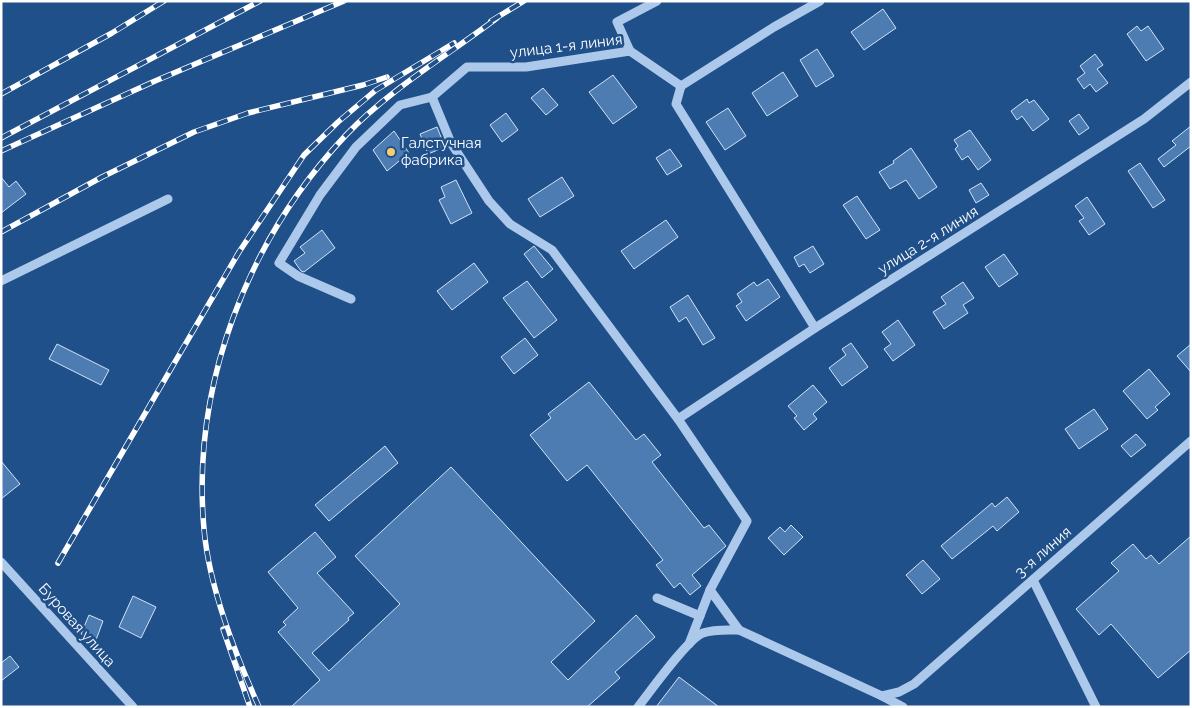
<svg xmlns="http://www.w3.org/2000/svg" width="1192" height="708" font-family="Raleway,sans-serif">
  <rect width="100%" height="100%" fill="#20508a"/>
  <!-- building -->
  <g fill="#4d7cb3" stroke="#d1e3f8">
    <polygon points="883,9 896,28 864,50 851,32"/>
    <polygon points="1137,26 1141,31 1148,26 1164,49 1146,61 1127,34"/>
    <polygon points="817,49 834,76 816,87 800,60"/>
    <polygon points="1095,54 1103,65 1097,69 1108,83 1096,92 1090,84 1084,89 1077,79 1085,73 1080,66"/>
    <polygon points="783,72 798,96 767,116 752,93"/>
    <polygon points="613,75 637,107 613,124 589,92"/>
    <polygon points="543,88 558,105 546,115 531,98"/>
    <polygon points="1027,99 1029,103 1034,100 1049,119 1033,131 1022,116 1017,120 1011,111"/>
    <polygon points="728,108 746,136 725,150 706,122"/>
    <polygon points="506,113 518,130 502,142 490,125"/>
    <polygon points="1079,114 1089,128 1079,135 1069,121"/>
    <polygon points="1191,126 1191,146 1164,167 1158,159 1176,145 1172,141"/>
    <polygon points="437,127 445,147 428,154 420,134"/>
    <polygon points="970,130 991,160 978,170 968,156 962,160 955,149 958,146 954,140"/>
    <polygon points="394,131 409,153 387,171 373,150"/>
    <polygon points="911,148 937,187 919,199 906,180 890,189 879,172 894,163 893,161"/>
    <polygon points="670,149 682,166 667,175 656,158"/>
    <polygon points="1140,163 1165,200 1153,208 1128,171"/>
    <polygon points="1,177 9,187 16,181 26,194 1,213"/>
    <polygon points="562,177 574,196 540,217 528,199"/>
    <polygon points="456,180 472,213 451,224 439,200 445,197 441,187"/>
    <polygon points="981,183 989,195 976,203 969,190"/>
    <polygon points="857,196 880,230 866,239 843,205"/>
    <polygon points="1087,197 1105,224 1089,235 1079,221 1084,218 1075,206"/>
    <polygon points="666,220 678,237 634,269 621,251"/>
    <polygon points="322,230 335,248 304,272 301,271 294,261 305,253 300,247"/>
    <polygon points="534,246 553,269 542,278 524,254"/>
    <polygon points="813,246 824,264 810,273 804,264 799,267 794,257"/>
    <polygon points="1004,254 1018,274 999,287 985,267"/>
    <polygon points="474,263 488,282 452,310 437,291"/>
    <polygon points="768,279 780,297 746,321 736,306 742,302 737,294 754,282 757,286"/>
    <polygon points="527,281 557,320 534,338 503,298"/>
    <polygon points="963,282 974,298 963,305 968,313 944,329 933,312 946,304 941,297"/>
    <polygon points="688,295 715,338 703,345 686,317 679,322 670,307"/>
    <polygon points="898,320 915,345 893,361 884,349 891,344 882,332"/>
    <polygon points="525,338 538,355 514,374 501,357"/>
    <polygon points="851,343 868,367 842,386 829,368 846,355 842,349"/>
    <polygon points="57,344 109,370 101,385 49,359"/>
    <polygon points="1191,344 1191,372 1177,356"/>
    <polygon points="1149,369 1170,394 1155,407 1158,410 1147,419 1123,391"/>
    <polygon points="589,382 636,440 644,434 661,455 652,462 704,528 709,525 726,546 692,575 701,586 690,595 680,583 674,588 656,565 663,560 587,465 567,481 530,435 551,418 548,414"/>
    <polygon points="813,385 827,402 813,414 817,419 804,430 794,418 797,416 788,406"/>
    <polygon points="1094,409 1108,429 1079,449 1065,429"/>
    <polygon points="1136,434 1146,445 1131,457 1121,446"/>
    <polygon points="385,446 398,463 329,521 315,505"/>
    <polygon points="1,461 20,484 1,499"/>
    <polygon points="451,467 595,621 551,662 568,680 636,615 655,637 615,672 620,678 587,707 291,707 320,680 278,632 286,625 283,622 298,608 268,572 315,532 336,557 317,573 354,613 348,618 349,620 312,653 329,671 400,604 355,556"/>
    <polygon points="1007,497 1019,512 997,531 993,526 952,559 941,546 992,503 995,507"/>
    <polygon points="791,525 803,537 784,555 768,538 780,527 785,532"/>
    <polygon points="1191,536 1191,650 1158,678 1111,624 1099,635 1076,609 1119,571 1111,563 1133,544 1146,559 1151,555 1159,564"/>
    <polygon points="923,560 940,579 922,594 906,575"/>
    <polygon points="133,596 156,607 141,638 119,627"/>
    <polygon points="89,615 103,621 96,640 81,634"/>
    <polygon points="10,656 19,667 1,681 1,663"/>
    <polygon points="679,677 719,707 656,707"/>
  </g>
  <g fill="none" stroke-linecap="round" stroke-linejoin="round">
    <!-- minor -->
    <g stroke="#acc9eb" stroke-width="9">
      <polyline points="630,51 617,22 657,1"/>
      <polyline points="681,86 676,104 815,328"/>
      <polyline points="681,86 774,27 820,1"/>
      <polyline points="432,97 451,143 489,201 510,224 552,250 678,419 747,521 710,590 689,644"/>
      <polyline points="1,281 168,199"/>
      <polyline points="351,299 298,276 279,263 320,195 356,147 400,105 432,97 467,67 526,67 630,51 681,86"/>
      <polyline points="678,419 815,328 1144,119 1191,82"/>
      <polyline points="1,562 133,707"/>
      <polyline points="1033,580 1096,707"/>
      <polyline points="710,590 739,630"/>
      <polyline points="657,598 700,616"/>
      <polyline points="882,696 903,707"/>
      <path d="M 638,707 C 650,692 688,638 703,633 C 714,629 727,630 739,630 L 882,696 L 899,692 L 914,684 L 1191,441"/>
    </g>
    <defs>
      <g id="rail">
        <polyline points="491,21 524,1"/>
        <polyline points="1,94 112,33 164,1"/>
        <polyline points="1,138 260,1"/>
        <polyline points="1,151 155,81 344,1"/>
        <polyline points="1,232 102,177 194,132 248,113 363,85 387,77"/>
        <polyline points="58,563 239,252 304,155 338,122 376,90 454,43"/>
        <polyline points="223,629 250,707"/>
        <path d="M 259,707 C 235,653 209,587 204,529 C 191,385 248,239 346,135 C 389,90 448,55 497,18"/>
      </g>
    </defs>
    <!-- rail casing -->
    <use href="#rail" stroke="#fff" stroke-width="5.5"/>
    <!-- rail -->
    <use href="#rail" stroke="#20508a" stroke-width="4" stroke-dasharray="11" stroke-linecap="butt"/>
  </g>
  <!-- markers -->
  <circle fill="#f8ce6d" stroke="#20508a" stroke-width="2" cx="391" cy="152" r="5"/>
  <g text-anchor="middle" dominant-baseline="central" stroke-width="5" stroke-linejoin="round" paint-order="stroke">
    <!-- street labels -->
    <g font-size="15" fill="#fff" stroke="#20508a">
      <text transform="translate(566 46) rotate(-7)">улица 1-я линия</text>
      <text transform="translate(928 240) rotate(-32)">улица 2-я линия</text>
      <text transform="translate(1043 552) rotate(-41)">3-я линия</text>
      <text transform="translate(77 625) rotate(48)">Буровая улица</text>
    </g>
    <!-- poi labels -->
    <g font-size="15" fill="#fff" stroke="#20508a" text-anchor="start">
      <text x="401" y="143">Галстучная<tspan x="401" dy="17">фабрика</tspan></text>
    </g>
  </g>
  <!-- border -->
  <rect width="1192" height="708" fill="none" stroke="#ffffff" stroke-width="5"/>
</svg>
